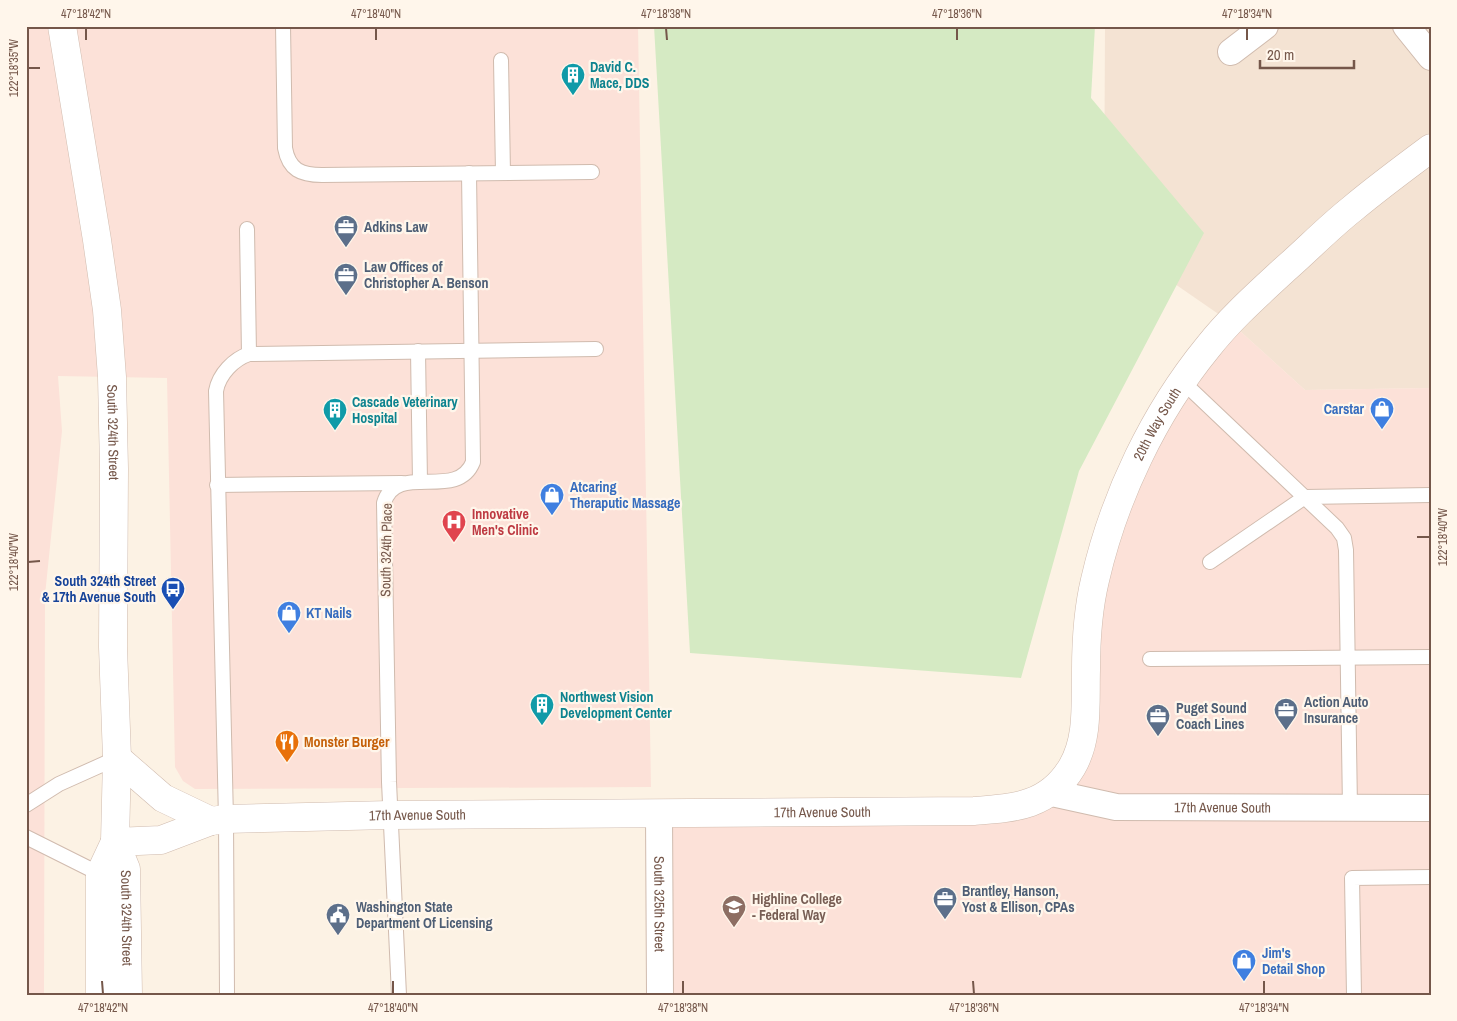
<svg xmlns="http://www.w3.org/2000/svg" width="1457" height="1021" font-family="'Archivo Narrow',sans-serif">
  <rect width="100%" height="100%" fill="#fcf2e4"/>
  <!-- residential -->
  <polygon fill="#f4e3d3" points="1105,26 1431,26 1431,388 1305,390 1230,322 1104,235"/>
  <!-- commercial -->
  <g fill="#fce1d8">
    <polygon points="26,26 638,26 651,787 195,789 183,781 175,767 167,378 58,376 62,431 45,595 44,995 26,995"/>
    <polygon points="1230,322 1305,390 1431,388 1431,995 659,995 660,814 974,811 1063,780 1113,519"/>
  </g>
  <!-- green -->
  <polygon fill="#d5eac3" points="654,26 1095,26 1091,98 1204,233 1079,471 1021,678 690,653"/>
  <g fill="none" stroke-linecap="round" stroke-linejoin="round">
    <defs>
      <g id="service">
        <path d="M 283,26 L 285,148 C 289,170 301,175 322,175 L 592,172"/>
        <polyline points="501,60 503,173"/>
        <polyline points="247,229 249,354"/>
        <polyline points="418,351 420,482"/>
        <polyline points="1182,381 1337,528 1344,538 1346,550 1350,808"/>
        <polyline points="217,485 402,483"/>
        <polyline points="1210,562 1305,497 1431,495"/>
        <polyline points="1150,659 1431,657"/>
        <polyline points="26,805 59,784 117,758"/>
        <polyline points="26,837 100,874"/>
        <path d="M 227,995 L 226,819 L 216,391 C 219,374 234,359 249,354 L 596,349"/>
        <path d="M 399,995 L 389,782 L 384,503 C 396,461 457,502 473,462 L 469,173"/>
        <polyline points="1354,995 1352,878 1431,877"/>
      </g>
      <g id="minor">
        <polyline points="1406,26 1431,57"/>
        <polyline points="1231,52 1265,26"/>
        <path id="s1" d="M 1052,793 L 1116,807 L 1431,808"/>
        <path id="s2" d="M 659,813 L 660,995"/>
      </g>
      <g id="tertiary">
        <path id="s3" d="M 62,26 L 97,240 L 107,310 L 112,377 L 114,469 L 113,647 L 117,758 L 115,842 L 126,869 L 128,995"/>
        <polyline points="117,758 163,798 211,821"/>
        <path id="s4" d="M 115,842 L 161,840 L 211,821 L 226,819 L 390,815 L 974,811 C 1015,808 1049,806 1072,767 C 1089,738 1085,703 1086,670 C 1086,640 1088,609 1095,580 C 1114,497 1154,413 1208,347 C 1230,319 1257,295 1284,270 C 1307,250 1328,228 1352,209 C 1377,188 1404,168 1431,148"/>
        <polyline points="100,995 100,874 115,842"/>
      </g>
    </defs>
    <!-- service casing -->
    <use href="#service" stroke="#d0bbae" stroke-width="16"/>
    <!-- minor casing -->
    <use href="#minor" stroke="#d0bbae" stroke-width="28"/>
    <!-- tertiary casing -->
    <use href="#tertiary" stroke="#d0bbae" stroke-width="29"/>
    <!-- service -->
    <use href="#service" stroke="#fff" stroke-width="14"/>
    <!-- minor -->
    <use href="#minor" stroke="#fff" stroke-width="26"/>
    <!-- tertiary -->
    <use href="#tertiary" stroke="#fff" stroke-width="28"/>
  </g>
  <!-- ticks -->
  <path fill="none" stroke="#75574a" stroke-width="2" d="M 86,28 L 86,40M 376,28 L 376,40M 666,28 L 667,40M 957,28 L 957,40M 1247,28 L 1247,40M 28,68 L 40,68M 1417,537 L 1430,537M 28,562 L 40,561M 102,981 L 103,994M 393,981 L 393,994M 683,981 L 683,994M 973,981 L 974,994M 1264,981 L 1264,994"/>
  <!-- icons -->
  <defs>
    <symbol id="building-pin" viewBox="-11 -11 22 30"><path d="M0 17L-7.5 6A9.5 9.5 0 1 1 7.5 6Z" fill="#0f9aa8" stroke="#fff6eb"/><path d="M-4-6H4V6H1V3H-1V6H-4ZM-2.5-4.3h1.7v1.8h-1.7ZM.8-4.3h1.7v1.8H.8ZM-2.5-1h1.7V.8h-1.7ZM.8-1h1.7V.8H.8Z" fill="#fff"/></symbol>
    <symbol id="office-pin" viewBox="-11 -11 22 30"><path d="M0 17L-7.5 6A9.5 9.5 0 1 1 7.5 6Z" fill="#5c6f8a" stroke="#fff6eb"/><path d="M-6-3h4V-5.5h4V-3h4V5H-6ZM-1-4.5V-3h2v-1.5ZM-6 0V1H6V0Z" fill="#fff"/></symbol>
    <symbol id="shop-pin" viewBox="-11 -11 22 30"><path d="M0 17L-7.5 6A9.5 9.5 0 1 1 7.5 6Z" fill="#3f7fe0" stroke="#fff6eb"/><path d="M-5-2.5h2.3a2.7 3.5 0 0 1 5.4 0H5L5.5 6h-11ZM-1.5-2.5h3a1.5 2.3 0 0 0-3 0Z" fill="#fff"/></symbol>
    <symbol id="hospital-pin" viewBox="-11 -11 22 30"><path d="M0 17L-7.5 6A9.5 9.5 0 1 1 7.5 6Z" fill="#e0444e" stroke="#fff6eb"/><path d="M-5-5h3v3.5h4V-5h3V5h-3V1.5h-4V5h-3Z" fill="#fff"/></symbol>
    <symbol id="bus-pin" viewBox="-11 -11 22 30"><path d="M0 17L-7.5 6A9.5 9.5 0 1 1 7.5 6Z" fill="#1a4fb4" stroke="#fff6eb"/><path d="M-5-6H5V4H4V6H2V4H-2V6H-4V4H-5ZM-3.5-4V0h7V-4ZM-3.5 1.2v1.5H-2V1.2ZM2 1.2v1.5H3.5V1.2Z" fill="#fff"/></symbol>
    <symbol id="restaurant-pin" viewBox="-11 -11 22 30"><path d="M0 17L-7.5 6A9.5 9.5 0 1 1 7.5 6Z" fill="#e8710a" stroke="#fff6eb"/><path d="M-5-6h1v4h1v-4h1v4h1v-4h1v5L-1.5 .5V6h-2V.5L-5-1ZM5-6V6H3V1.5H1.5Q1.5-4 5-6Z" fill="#fff"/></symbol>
    <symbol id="university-pin" viewBox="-11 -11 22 30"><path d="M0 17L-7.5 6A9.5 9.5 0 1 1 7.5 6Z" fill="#8d6e63" stroke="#fff6eb"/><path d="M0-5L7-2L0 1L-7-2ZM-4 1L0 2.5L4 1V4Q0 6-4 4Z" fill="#fff"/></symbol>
    <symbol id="civic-pin" viewBox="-11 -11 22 30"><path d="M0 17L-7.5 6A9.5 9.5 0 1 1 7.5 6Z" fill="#5c6f8a" stroke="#fff6eb"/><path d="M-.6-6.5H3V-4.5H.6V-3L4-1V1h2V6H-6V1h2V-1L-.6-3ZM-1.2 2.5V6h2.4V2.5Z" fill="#fff"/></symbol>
  </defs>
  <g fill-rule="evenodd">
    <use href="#building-pin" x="559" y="61" width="28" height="38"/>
    <use href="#office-pin" x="332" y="213" width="28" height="38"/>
    <use href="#office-pin" x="332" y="261" width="28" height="38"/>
    <use href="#shop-pin" x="1368" y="395" width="28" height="38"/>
    <use href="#building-pin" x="321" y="396" width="28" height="38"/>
    <use href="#shop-pin" x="538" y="481" width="28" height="38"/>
    <use href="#hospital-pin" x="440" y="508" width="28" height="38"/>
    <use href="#bus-pin" x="159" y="575" width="28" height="38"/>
    <use href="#shop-pin" x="275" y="599" width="28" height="38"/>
    <use href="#building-pin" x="528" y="691" width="28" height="38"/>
    <use href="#office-pin" x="1272" y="696" width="28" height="38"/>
    <use href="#office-pin" x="1144" y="702" width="28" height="38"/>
    <use href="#restaurant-pin" x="273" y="728" width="28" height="38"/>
    <use href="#office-pin" x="931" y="885" width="28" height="38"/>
    <use href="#university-pin" x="720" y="893" width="28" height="38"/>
    <use href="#civic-pin" x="324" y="901" width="28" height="38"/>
    <use href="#shop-pin" x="1230" y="947" width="28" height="38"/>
  </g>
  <g text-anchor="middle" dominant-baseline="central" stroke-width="4.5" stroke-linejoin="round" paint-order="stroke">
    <!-- culture labels -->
    <g font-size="14" font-weight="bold" fill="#0d838f" stroke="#fff6eb" text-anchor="start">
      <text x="590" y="67">David C.<tspan x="590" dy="16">Mace, DDS</tspan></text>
      <text x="352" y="402">Cascade Veterinary<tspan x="352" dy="16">Hospital</tspan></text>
      <text x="560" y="697">Northwest Vision<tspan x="560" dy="16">Development Center</tspan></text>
    </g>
    <!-- service labels -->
    <g font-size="14" font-weight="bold" fill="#4e5e75" stroke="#fff6eb" text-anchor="start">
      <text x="364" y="227">Adkins Law</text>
      <text x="364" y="267">Law Offices of<tspan x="364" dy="16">Christopher A. Benson</tspan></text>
      <text x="1304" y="702">Action Auto<tspan x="1304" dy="16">Insurance</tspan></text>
      <text x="1176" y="708">Puget Sound<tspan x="1176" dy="16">Coach Lines</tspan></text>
      <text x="962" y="891">Brantley, Hanson,<tspan x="962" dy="16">Yost &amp; Ellison, CPAs</tspan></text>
      <text x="356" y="907">Washington State<tspan x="356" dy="16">Department Of Licensing</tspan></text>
    </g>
    <!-- shop labels -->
    <g font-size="14" font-weight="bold" fill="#366cbe" stroke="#fff6eb" text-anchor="start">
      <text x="1364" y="409" text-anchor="end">Carstar</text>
      <text x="570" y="487">Atcaring<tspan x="570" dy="16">Theraputic Massage</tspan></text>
      <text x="306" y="613">KT Nails</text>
      <text x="1262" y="953">Jim's<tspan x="1262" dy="16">Detail Shop</tspan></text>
    </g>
    <!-- street labels -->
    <g font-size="14" fill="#75574a" stroke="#fff6eb">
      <text stroke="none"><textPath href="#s4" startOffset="1334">20th Way South</textPath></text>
      <text stroke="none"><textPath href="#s3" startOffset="410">South 324th Street</textPath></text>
      <text transform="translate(386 550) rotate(-89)">South 324th Place</text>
      <text stroke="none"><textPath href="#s1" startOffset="172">17th Avenue South</textPath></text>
      <text stroke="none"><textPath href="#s4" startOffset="711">17th Avenue South</textPath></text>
      <text stroke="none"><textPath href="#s4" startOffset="306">17th Avenue South</textPath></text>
      <text stroke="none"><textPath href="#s2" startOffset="91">South 325th Street</textPath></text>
      <text stroke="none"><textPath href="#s3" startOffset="898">South 324th Street</textPath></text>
    </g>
    <!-- health labels -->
    <g font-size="14" font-weight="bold" fill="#be3a42" stroke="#fff6eb" text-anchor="start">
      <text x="472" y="514">Innovative<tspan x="472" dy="16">Men's Clinic</tspan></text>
    </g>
    <!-- transit labels -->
    <g font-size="14" font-weight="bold" fill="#164399" stroke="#fff6eb" text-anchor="end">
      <text x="156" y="581">South 324th Street<tspan x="156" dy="16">&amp; 17th Avenue South</tspan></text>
    </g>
    <!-- food labels -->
    <g font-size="14" font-weight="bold" fill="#c56008" stroke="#fff6eb" text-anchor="start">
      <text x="304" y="742">Monster Burger</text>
    </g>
    <!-- education labels -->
    <g font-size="14" font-weight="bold" fill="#785e54" stroke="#fff6eb" text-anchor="start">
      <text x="752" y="899">Highline College<tspan x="752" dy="16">- Federal Way</tspan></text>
    </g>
  </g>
  <!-- border -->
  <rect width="1457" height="1021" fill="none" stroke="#fff6eb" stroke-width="55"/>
  <!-- scale -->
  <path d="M1260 60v8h94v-8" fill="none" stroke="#75574a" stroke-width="2.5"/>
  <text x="1267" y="60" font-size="15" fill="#75574a" stroke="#fff6eb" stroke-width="4" paint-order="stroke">20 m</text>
  <rect x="28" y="28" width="1402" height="966" fill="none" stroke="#75574a" stroke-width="2"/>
  <g font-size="12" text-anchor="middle" fill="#75574a">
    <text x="86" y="18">47°18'42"N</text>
    <text x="376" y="18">47°18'40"N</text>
    <text x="666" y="18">47°18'38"N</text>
    <text x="957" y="18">47°18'36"N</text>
    <text x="1247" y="18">47°18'34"N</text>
    <text transform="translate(14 68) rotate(-90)" y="4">122°18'35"W</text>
    <text transform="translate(1443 537) rotate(-90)" y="4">122°18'40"W</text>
    <text transform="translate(14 562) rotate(-90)" y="4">122°18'40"W</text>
    <text x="103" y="1012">47°18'42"N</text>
    <text x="393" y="1012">47°18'40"N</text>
    <text x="683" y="1012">47°18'38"N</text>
    <text x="974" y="1012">47°18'36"N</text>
    <text x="1264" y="1012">47°18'34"N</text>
  </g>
</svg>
